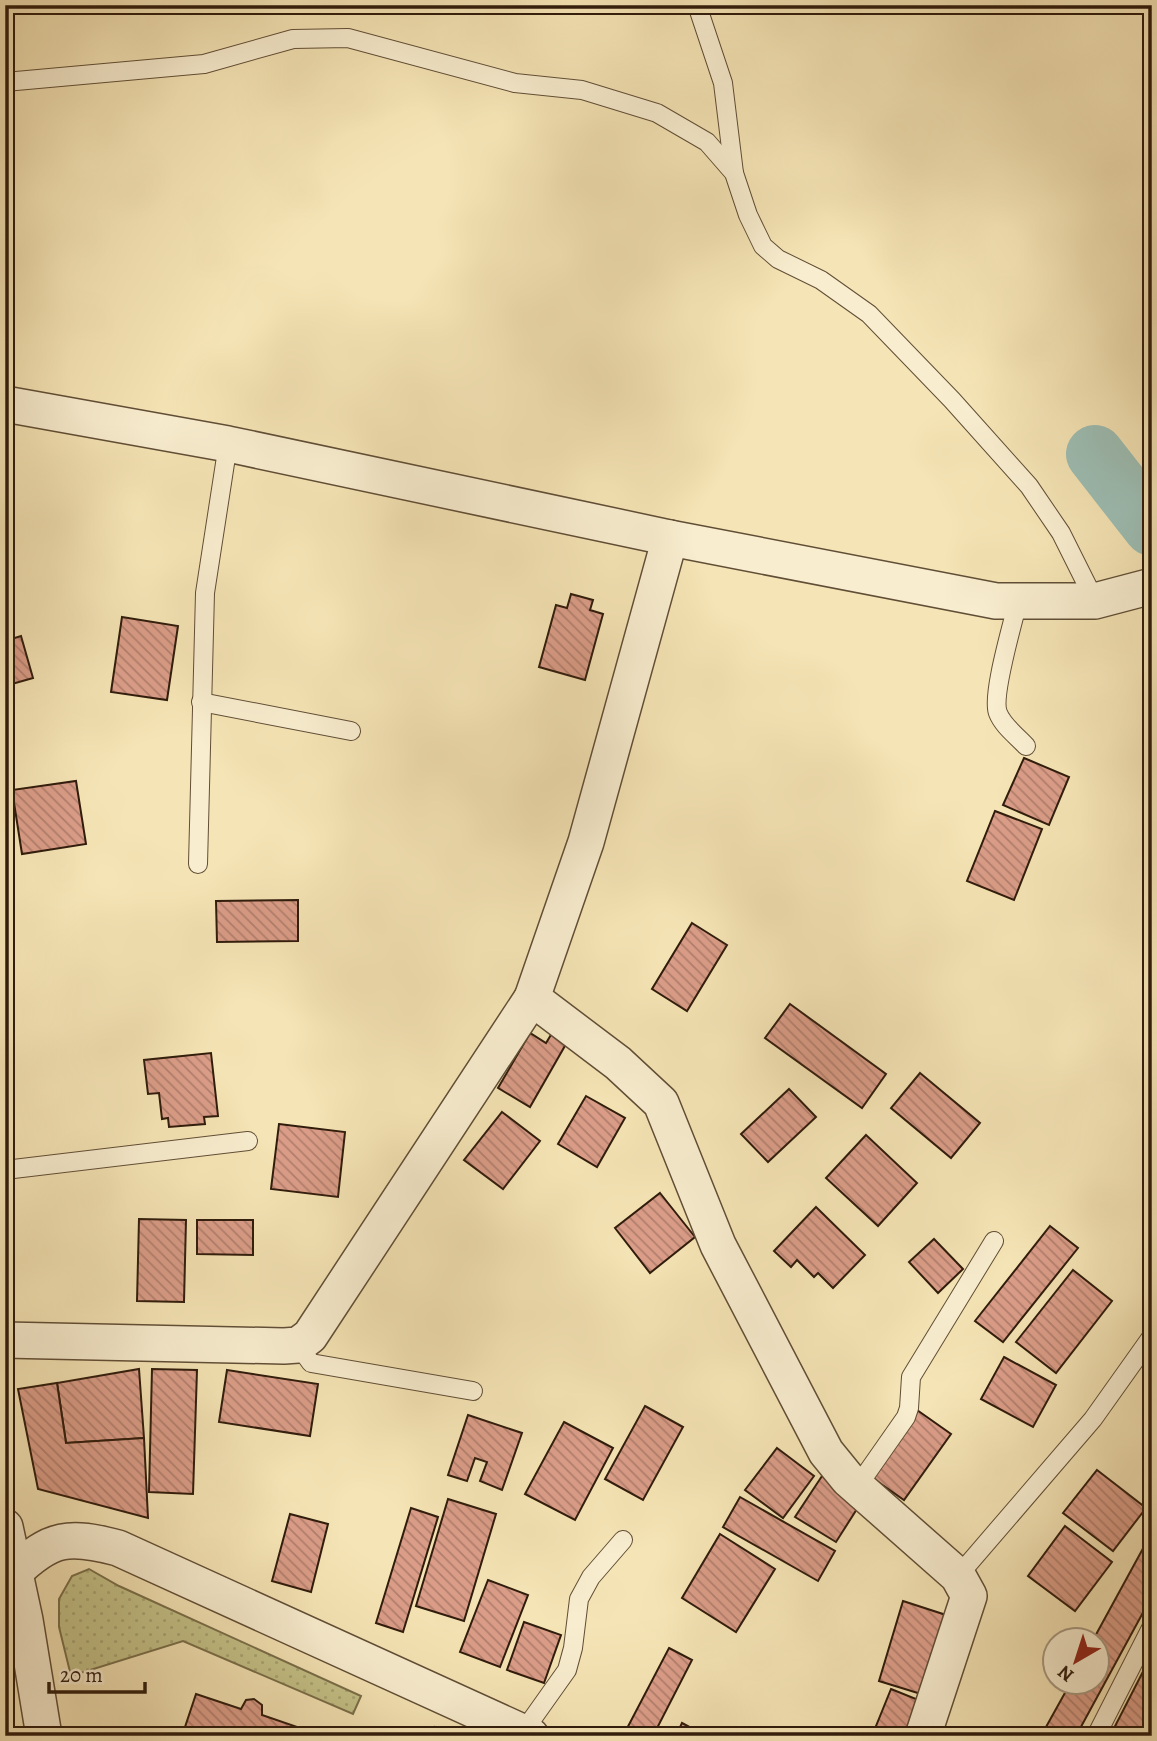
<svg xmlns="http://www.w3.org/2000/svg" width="1157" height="1741" font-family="Alegreya,serif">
  <defs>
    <pattern id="grass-dots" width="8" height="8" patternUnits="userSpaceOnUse" patternTransform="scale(1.75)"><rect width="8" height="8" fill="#c4c288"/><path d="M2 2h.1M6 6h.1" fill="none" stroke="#a9a674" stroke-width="1.8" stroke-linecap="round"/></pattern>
    <pattern id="building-back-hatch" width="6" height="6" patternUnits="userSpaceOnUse" patternTransform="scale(1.75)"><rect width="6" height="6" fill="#db9d88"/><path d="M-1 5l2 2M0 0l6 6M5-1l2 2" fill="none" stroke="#b27f6e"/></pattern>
  </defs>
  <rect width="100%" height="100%" fill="#f5e4b5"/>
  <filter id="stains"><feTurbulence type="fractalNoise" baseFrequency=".00286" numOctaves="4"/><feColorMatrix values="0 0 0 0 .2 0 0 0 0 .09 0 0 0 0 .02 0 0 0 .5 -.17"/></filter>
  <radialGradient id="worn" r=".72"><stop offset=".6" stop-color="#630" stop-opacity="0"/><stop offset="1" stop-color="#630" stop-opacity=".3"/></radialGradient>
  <!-- grass -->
  <polygon fill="url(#grass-dots)" stroke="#7a6f4a" stroke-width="2" points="89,1569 119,1586 361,1696 353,1714 183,1641 71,1676 59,1627 59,1599 72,1576"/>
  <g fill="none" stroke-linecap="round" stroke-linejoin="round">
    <!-- river -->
    <polyline stroke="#9dbeb4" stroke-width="58" points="1095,454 1152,527"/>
  </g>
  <!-- building -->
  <g fill="url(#building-back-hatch)" stroke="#301c0c" stroke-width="2">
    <polygon points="5,567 11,608 5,609"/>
    <polygon points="571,594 593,600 590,610 603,614 585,680 539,667 556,605 567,608"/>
    <polygon points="122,617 178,626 167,700 111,692"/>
    <polygon points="21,636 33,678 5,686 5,641"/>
    <polygon points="1024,758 1069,777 1049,825 1003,805"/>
    <polygon points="76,781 86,844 22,854 12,790"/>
    <polygon points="995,811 1042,829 1014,900 967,881"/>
    <polygon points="298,900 298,941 217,942 216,901"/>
    <polygon points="692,923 727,945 687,1011 652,989"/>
    <polygon points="790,1004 886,1074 862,1108 765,1038"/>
    <polygon points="555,1028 570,1037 530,1107 498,1088 530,1033 546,1043"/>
    <polygon points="211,1053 218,1116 204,1117 205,1124 169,1127 168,1118 162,1119 159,1093 148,1094 144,1060"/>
    <polygon points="920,1073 980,1123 951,1158 891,1108"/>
    <polygon points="789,1089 816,1117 768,1162 741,1134"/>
    <polygon points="586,1096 625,1118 597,1167 558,1144"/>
    <polygon points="502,1112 540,1141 503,1189 464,1160"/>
    <polygon points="279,1124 345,1132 338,1197 271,1189"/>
    <polygon points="866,1135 917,1183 878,1226 826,1178"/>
    <polygon points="660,1193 695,1237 650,1273 615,1228"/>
    <polygon points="816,1207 865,1255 833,1288 818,1273 814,1277 797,1260 791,1267 774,1251"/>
    <polygon points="139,1219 186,1220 184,1302 137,1301"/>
    <polygon points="197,1220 253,1220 253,1255 197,1254"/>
    <polygon points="1050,1226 1078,1248 1003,1342 975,1321"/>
    <polygon points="934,1239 963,1269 938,1293 909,1262"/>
    <polygon points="1073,1270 1112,1301 1056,1373 1016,1342"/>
    <polygon points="1004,1357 1056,1385 1033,1427 981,1399"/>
    <polygon points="139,1369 144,1438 66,1443 57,1383"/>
    <polygon points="152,1369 197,1370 193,1494 149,1492"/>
    <polygon points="227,1370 318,1384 310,1436 219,1422"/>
    <polygon points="57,1383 66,1443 144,1438 148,1518 38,1489 18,1389"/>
    <polygon points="645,1406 683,1427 643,1500 605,1479"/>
    <polygon points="917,1410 951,1434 904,1500 871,1477"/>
    <polygon points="468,1415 522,1433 502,1490 480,1481 487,1462 475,1458 467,1481 448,1475"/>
    <polygon points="564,1422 613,1448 575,1520 525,1494"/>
    <polygon points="777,1448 814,1476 783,1518 745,1490"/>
    <polygon points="1097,1470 1146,1508 1113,1551 1063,1513"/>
    <polygon points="822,1476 862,1501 836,1542 795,1517"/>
    <polygon points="740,1497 835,1551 818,1581 723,1527"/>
    <polygon points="448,1499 496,1514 464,1621 416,1606"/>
    <polygon points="411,1508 438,1517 403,1632 376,1623"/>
    <polygon points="290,1514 328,1524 311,1592 272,1581"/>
    <polygon points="1065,1526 1112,1562 1075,1611 1028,1576"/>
    <polygon points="1152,1532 1152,1596 1076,1736 1041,1736 1071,1682 1098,1682 1098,1640 1093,1640"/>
    <polygon points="720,1534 775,1569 736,1632 682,1598"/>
    <polygon points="488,1580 528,1595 500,1667 460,1652"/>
    <polygon points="903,1601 946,1615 921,1694 879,1681"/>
    <polygon points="524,1622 561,1635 544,1683 507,1670"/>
    <polygon points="669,1648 692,1660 653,1736 623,1736"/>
    <polygon points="1152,1654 1152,1736 1110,1736"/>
    <polygon points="891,1689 921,1701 907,1736 872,1736"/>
    <polygon points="196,1694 241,1709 246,1700 254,1699 262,1705 262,1715 309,1731 307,1736 182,1736"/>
    <polygon points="682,1723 706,1736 676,1736"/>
    <polygon points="435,1727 461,1736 432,1736"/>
  </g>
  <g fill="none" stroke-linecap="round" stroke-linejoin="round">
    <defs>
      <g id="service">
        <polyline points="697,5 723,83 734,173"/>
        <polyline points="5,82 204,64 293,39 348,38 515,83 582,90 657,113 707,142 734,173 748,215 763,246 778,259 821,280 869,314 952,400 1029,486 1061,533 1095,601"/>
        <path d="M 1018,601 C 1013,623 991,696 998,713 C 1003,726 1017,736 1026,746"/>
        <polyline points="201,702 351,731"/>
        <polyline points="198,864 205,593 228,444"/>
        <polyline points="5,1170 248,1141"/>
        <polyline points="298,1345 311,1363 473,1391"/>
        <polyline points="857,1487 906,1417 909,1408 911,1377 994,1241"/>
        <polyline points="958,1576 1093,1419 1152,1336"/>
        <polyline points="523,1732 567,1670 573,1648 579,1599 591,1577 623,1540"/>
        <polyline points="1096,1736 1152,1626"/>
      </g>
      <g id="minor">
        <polyline points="5,404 228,444 670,538 996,601 1095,601 1152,586"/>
        <polyline points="670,538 586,842 532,998 618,1063 661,1103 718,1245 826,1452 848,1479 958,1576 969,1596 923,1736"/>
        <polyline points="5,1340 284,1346 298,1345 310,1336 532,998"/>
        <polyline points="5,1527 25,1620 44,1736"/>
        <path d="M 15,1572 C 51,1537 69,1535 118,1548 L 531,1736"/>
      </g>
    </defs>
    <!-- service casing -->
    <use href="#service" stroke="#614e36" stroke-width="20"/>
    <!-- minor casing -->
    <use href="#minor" stroke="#614e36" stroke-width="38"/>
    <!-- service -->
    <use href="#service" stroke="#f8edcf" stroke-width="18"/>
    <!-- minor -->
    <use href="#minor" stroke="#f8edcf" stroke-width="35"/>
  </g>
  <!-- margin -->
  <rect width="1157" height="1741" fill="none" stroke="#f5e4b5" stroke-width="28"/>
  <rect x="7" y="7" width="1143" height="1727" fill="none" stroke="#301c0c" stroke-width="3.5"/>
  <rect x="14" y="14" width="1129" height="1713" fill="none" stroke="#301c0c" stroke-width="2"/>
  <!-- north arrow -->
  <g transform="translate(1076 1661) rotate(219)"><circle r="33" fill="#f8edcf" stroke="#a89981" stroke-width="2"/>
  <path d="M0-5L12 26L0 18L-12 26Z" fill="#8f2418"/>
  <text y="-10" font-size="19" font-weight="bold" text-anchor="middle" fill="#301c0c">N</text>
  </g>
  <!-- scale -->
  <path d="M49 1682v10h96v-10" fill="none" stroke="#301c0c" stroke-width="3.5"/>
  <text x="60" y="1682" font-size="21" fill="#301c0c" stroke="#f8edcf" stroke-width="5" paint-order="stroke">20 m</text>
  <rect width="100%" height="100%" filter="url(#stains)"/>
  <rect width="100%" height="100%" fill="url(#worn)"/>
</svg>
